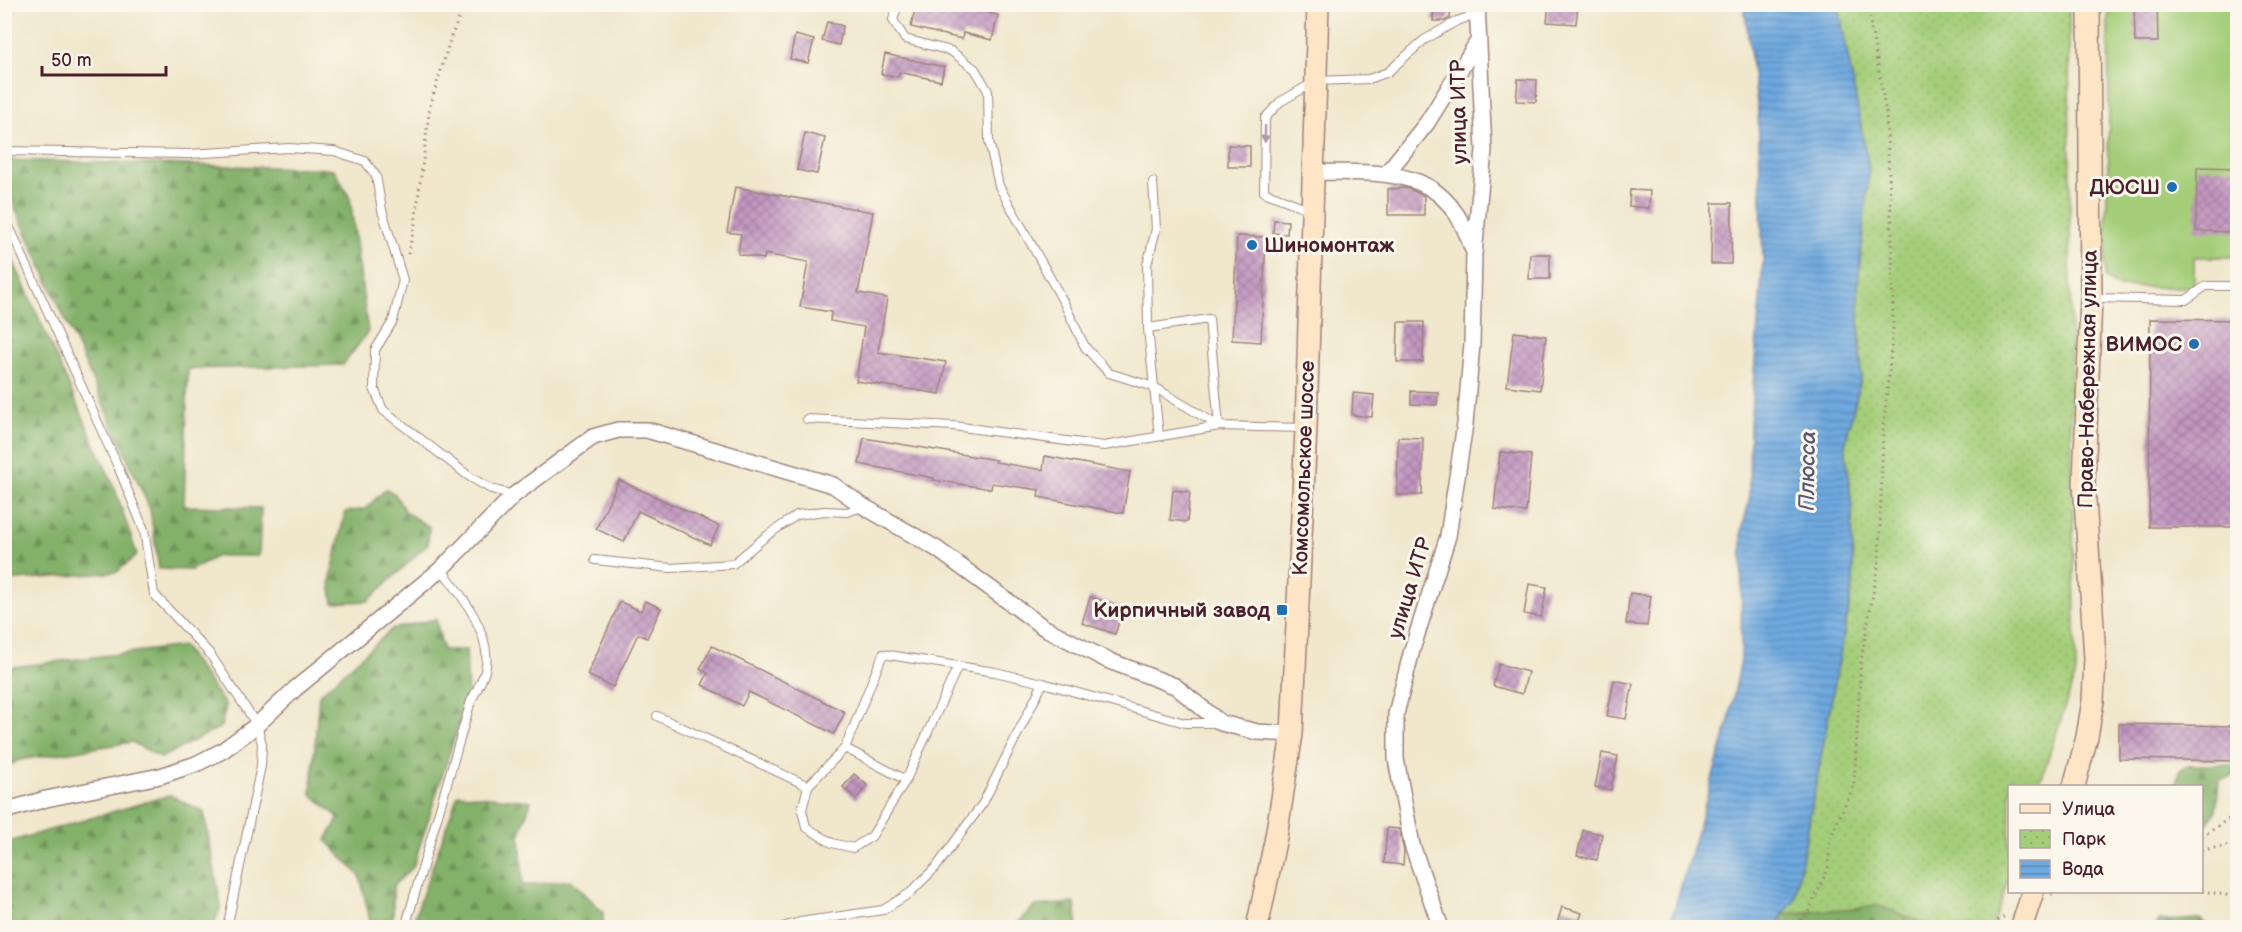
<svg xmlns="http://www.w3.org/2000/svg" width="2242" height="932" font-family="'Balsamiq Sans',sans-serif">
  <defs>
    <pattern id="forest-firs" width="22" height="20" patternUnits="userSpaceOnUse" patternTransform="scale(1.5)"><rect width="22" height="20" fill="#83b169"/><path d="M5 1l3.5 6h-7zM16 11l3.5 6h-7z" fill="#6d8f57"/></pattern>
    <pattern id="park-dots" width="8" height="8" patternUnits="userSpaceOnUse" patternTransform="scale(1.5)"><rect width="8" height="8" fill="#a4ce79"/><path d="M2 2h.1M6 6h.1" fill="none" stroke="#8fb069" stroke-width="1.8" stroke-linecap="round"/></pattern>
    <pattern id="water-rules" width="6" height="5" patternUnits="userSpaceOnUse" patternTransform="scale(1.5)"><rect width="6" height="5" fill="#6ea9df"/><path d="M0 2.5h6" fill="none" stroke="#5c89b5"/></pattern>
    <pattern id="building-cross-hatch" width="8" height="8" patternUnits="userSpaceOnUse" patternTransform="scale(1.5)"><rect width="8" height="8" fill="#c297c1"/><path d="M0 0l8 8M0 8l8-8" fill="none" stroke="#a07b9d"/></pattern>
  </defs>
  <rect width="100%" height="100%" fill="#fbf7ec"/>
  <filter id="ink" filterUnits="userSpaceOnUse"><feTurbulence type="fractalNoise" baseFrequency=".0167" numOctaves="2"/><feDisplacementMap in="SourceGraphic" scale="12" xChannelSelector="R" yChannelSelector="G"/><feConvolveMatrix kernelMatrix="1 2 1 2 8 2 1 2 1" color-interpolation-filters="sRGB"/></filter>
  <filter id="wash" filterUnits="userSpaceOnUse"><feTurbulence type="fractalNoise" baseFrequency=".008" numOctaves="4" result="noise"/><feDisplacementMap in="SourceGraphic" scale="24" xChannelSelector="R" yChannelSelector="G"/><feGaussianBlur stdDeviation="1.35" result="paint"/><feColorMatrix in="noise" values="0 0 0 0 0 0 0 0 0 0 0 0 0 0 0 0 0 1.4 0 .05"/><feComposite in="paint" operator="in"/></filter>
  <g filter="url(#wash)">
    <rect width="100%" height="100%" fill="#f0e7cc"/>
    <!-- grass -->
    <polygon fill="#a4ce79" stroke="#777652" stroke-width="1.5" points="2108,5 2237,5 2237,257 2194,257 2194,287 2117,287 2105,278 2109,118"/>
    <!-- forest -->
    <g fill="url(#forest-firs)" stroke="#66684a" stroke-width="1.5">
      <polygon points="5,160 334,169 350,198 368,332 343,365 188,369 184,506 261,508 259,556 217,556 191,570 159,569 150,509 5,185"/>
      <polygon points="4,240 115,489 137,555 117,572 5,581"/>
      <polygon points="386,489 395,494 405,512 429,527 428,544 368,601 333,603 330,582 345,512 365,509"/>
      <polygon points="436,619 443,650 466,650 468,695 413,867 393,886 393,922 370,921 360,876 326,840 339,818 311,794 319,695 392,629"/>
      <polygon points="183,646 226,706 221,727 161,758 132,742 19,760 5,768 5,668"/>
      <polygon points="2187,765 2237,765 2237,776 2219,780 2216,812 2205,826 2202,826 2202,786 2175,786 2180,770"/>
      <polygon points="458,794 531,801 520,834 523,886 571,880 603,912 603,927 411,927"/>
      <polygon points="170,795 204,812 221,906 213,927 5,927 5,843"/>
      <polygon points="1075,903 1078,927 1012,927 1035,906"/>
      <polygon points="1880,906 1929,925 1924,928 1777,928 1783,914"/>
      <polygon points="2200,919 2209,927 2154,927 2160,921"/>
    </g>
    <!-- park -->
    <polygon fill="url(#park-dots)" stroke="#777652" stroke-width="1.5" points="1840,5 2069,5 2071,417 2076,673 2039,786 2010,786 2009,877 1993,927 1924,927 1928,925 1880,906 1783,914 1794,902 1853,585 1852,508 1845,444 1861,378 1858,285"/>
    <!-- water -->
    <polygon fill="url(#water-rules)" stroke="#5c6485" stroke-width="1.5" points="1744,5 1840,5 1840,13 1869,169 1858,285 1861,378 1845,444 1852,508 1853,585 1794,902 1783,914 1777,927 1669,927 1728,725 1741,660 1742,530 1749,501 1750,425 1763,261 1758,111"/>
    <g id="blocks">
      <!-- building -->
      <g fill="url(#building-cross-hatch)">
        <polygon points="916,4 962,4 962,7 998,15 992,40 963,33 962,39 911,27"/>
        <polygon points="1434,4 1451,4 1450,18 1445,21 1433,21"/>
        <polygon points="1549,4 1578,5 1576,24 1547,22"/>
        <polygon points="2134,4 2157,4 2158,42 2135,42"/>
        <polygon points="827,22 843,26 839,45 822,41"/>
        <polygon points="795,35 814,40 808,63 790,59"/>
        <polygon points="885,54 944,67 941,81 899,72 898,77 881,74"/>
        <polygon points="1518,79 1537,80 1536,102 1516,101"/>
        <polygon points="805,133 825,138 817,174 797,170"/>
        <polygon points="1228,145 1250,146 1250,167 1228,167"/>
        <polygon points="2197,167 2238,168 2238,232 2196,231"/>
        <polygon points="735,187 873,212 858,293 887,298 878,352 946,362 940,394 856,381 864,327 830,321 831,312 800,307 808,262 765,254 764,259 738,254 741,234 727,232"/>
        <polygon points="1407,188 1424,196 1424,215 1388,215 1388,189"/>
        <polygon points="1630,190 1650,191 1649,208 1629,206"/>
        <polygon points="1712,203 1732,203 1731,264 1711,264"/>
        <polygon points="1274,220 1288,221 1287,234 1273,233"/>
        <polygon points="1237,236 1266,237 1261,342 1232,340"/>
        <polygon points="1530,254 1550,254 1550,279 1529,279"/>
        <polygon points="2150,319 2238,320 2238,527 2149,527"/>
        <polygon points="1398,322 1424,322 1423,362 1397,362"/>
        <polygon points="1514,332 1546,336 1540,390 1507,386"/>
        <polygon points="1411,391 1438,392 1437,405 1411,404"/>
        <polygon points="1353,393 1374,395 1372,417 1352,415"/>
        <polygon points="1398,437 1423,438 1422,495 1397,495"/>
        <polygon points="864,438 996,460 995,462 1043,470 1045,456 1130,472 1123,513 1038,497 1039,490 992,483 991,489 933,480 934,478 859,464"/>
        <polygon points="1500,452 1531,455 1526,512 1494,509"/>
        <polygon points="619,480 719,526 710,545 638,511 624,542 596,529"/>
        <polygon points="1173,490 1190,492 1187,522 1170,520"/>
        <polygon points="1529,584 1547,587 1541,617 1524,614"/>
        <polygon points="1630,593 1651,596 1647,626 1626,624"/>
        <polygon points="1090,597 1124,608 1115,634 1082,623"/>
        <polygon points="645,601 661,608 647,638 638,634 613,687 587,675 620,602 641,611"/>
        <polygon points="712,646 845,712 834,734 749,692 742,706 702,685 708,673 700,669"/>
        <polygon points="1499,664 1528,672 1522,694 1493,686"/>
        <polygon points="1614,680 1633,684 1626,719 1607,716"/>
        <polygon points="2119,724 2238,726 2238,761 2119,759"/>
        <polygon points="1602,753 1618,756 1611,790 1595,787"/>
        <polygon points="854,774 867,785 856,799 843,787"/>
        <polygon points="1387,828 1399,829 1404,851 1403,865 1384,863"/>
        <polygon points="1583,830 1602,834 1597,860 1577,856"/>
        <polygon points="1562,907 1582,913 1577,927 1556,927"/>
      </g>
    </g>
  </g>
  <g filter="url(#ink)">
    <use href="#blocks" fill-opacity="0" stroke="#9d837c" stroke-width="1.5"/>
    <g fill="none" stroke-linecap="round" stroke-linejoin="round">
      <defs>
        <g id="lane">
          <polyline points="898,4 893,20 905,39 951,51 975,69 988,91 989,141 999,186 1064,303 1085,347 1109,373 1154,387 1219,426"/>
          <polyline points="4,151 189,154 289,148 334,151 365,161 376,176 382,210 403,280 393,321 375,350 374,388 383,410 470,477 491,489 514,495"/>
          <polyline points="1153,182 1156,229 1147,265 1148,328 1159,436"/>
          <polyline points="1311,210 1264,192 1265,118 1280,102 1316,81 1369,79 1388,72 1424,40 1457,21 1477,14"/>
          <polyline points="4,215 119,469 144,530 154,594 210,654 257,725 262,744 261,766 227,928"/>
          <polyline points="2094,298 2186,300 2206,286 2238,286"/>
          <polyline points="1148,328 1209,319 1219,426"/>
          <polyline points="807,419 954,426 1104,446 1219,426 1304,428"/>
          <polyline points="595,560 671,568 733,564 765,537 797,515 824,511 847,512 862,507"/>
          <polyline points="657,716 808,786 845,748 883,654 995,672 1043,683 1185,723 1217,723"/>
          <polyline points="845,748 906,780"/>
          <polyline points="808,786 802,810 806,827 832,843 853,848 872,836 906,780 958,666"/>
          <path d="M 405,928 L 471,701 C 476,692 482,681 485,671 C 494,636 461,594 441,569"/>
          <polyline points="779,928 800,922 883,910 910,893 937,866 983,803 1043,683"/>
        </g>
        <g id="street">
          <path d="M 1314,172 C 1387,174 1445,164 1472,248"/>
          <polyline points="1386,174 1427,123 1478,41"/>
          <polyline points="4,811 46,799 160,776 196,764 222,751 257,725 295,689 441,569 514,495 593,437 618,430 647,430 833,485 863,506 937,549 1043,627 1107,660 1175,686 1221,723 1257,732 1292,734"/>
          <polyline points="1441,928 1412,845 1396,759 1396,714 1412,650 1448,536 1465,424 1472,344 1474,254 1484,150 1477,4"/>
        </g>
        <g id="secondary">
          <polyline points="2074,786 2087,737 2093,701 2095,658 2084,483 2091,298 2089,4"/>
          <polyline points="1257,928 1276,837 1292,734 1306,428 1318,4"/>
          <polyline points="2021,928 2033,892"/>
        </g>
      </defs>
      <!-- lane casing -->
      <use href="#lane" stroke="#9d837c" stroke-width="10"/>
      <!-- street casing -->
      <use href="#street" stroke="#9d837c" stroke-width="18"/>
      <!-- secondary casing -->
      <use href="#secondary" stroke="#9d837c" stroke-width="24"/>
      <!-- path -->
      <g stroke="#9d837c" stroke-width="3" stroke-dasharray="1.5 4.5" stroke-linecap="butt">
        <polyline points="408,254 415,224 430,106 451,37 465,4"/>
        <polyline points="2202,836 2238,813"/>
        <polyline points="2202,850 2238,844"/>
        <polyline points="2202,891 2238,897"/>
        <polyline points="2051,894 2061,892"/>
        <polyline points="1801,928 1828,869 1830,838 1854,785 1861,660 1879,561 1883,433 1893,329 1892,238 1886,112 1867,4"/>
        <polyline points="1988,928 2005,916"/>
      </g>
      <!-- lane -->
      <use href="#lane" stroke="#fff" stroke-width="8"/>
      <!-- street -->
      <use href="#street" stroke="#fff" stroke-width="15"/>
      <!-- secondary -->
      <use href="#secondary" stroke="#fde5c5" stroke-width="21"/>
    </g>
    <!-- one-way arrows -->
    <defs><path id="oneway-solid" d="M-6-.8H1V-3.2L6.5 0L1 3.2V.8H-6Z" transform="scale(1.5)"/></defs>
    <use fill="#ae9aa0" href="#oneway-solid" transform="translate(1265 134) rotate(91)"/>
  </g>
  <!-- markers -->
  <g fill="#1f6fb2" stroke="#fbf7ec" stroke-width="2">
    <circle cx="2172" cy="187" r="6"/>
    <circle cx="1252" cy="245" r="6"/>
    <circle cx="2194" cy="344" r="6"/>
    <rect x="1276" y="604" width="12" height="12" rx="3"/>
  </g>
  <g text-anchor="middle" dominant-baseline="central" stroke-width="6" stroke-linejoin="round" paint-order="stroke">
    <!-- street labels -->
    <g font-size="21" fill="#4a1f2b" stroke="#fbf7ec">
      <text transform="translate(1459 112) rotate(-91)">улица ИТР</text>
      <text transform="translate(2088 379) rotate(-89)">Право-Набережная улица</text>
      <text transform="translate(1304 468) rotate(-88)">Комсомольское шоссе</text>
      <text transform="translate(1410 588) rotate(-73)">улица ИТР</text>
    </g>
    <!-- poi labels -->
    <g font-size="21" font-weight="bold" fill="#4a1f2b" stroke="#fbf7ec" text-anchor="end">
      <text x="2160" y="187">ДЮСШ</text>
      <text x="1264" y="245" text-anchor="start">Шиномонтаж</text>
      <text x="2182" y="344">ВИМОС</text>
      <text x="1270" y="610">Кирпичный завод</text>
    </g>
    <!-- water labels -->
    <g font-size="22" font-style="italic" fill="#585673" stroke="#fbf7ec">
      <text transform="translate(1808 471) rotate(-89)">Плюсса</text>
    </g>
  </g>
  <!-- margin -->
  <rect width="2242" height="932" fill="none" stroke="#fbf7ec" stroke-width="24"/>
  <!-- legend -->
  <rect x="2008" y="785" width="195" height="108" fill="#fbf7ec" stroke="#b4a19f" stroke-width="1.5"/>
  <rect x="2020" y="804" width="30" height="9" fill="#fde5c5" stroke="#b4a19f" stroke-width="1.5"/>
  <text x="2062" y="815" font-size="18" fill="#4a1f2b">Улица</text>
  <rect x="2020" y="830" width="30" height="18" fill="url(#park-dots)" stroke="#b4a19f" stroke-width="1.5"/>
  <text x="2062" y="845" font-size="18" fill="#4a1f2b">Парк</text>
  <rect x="2020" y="860" width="30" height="18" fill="url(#water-rules)" stroke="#b4a19f" stroke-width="1.5"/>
  <text x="2062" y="875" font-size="18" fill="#4a1f2b">Вода</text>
  <!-- scale -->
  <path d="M42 66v9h124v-9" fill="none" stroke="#4a1f2b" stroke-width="3"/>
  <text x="51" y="66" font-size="18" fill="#4a1f2b" stroke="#fbf7ec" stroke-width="4.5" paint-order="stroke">50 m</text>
</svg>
